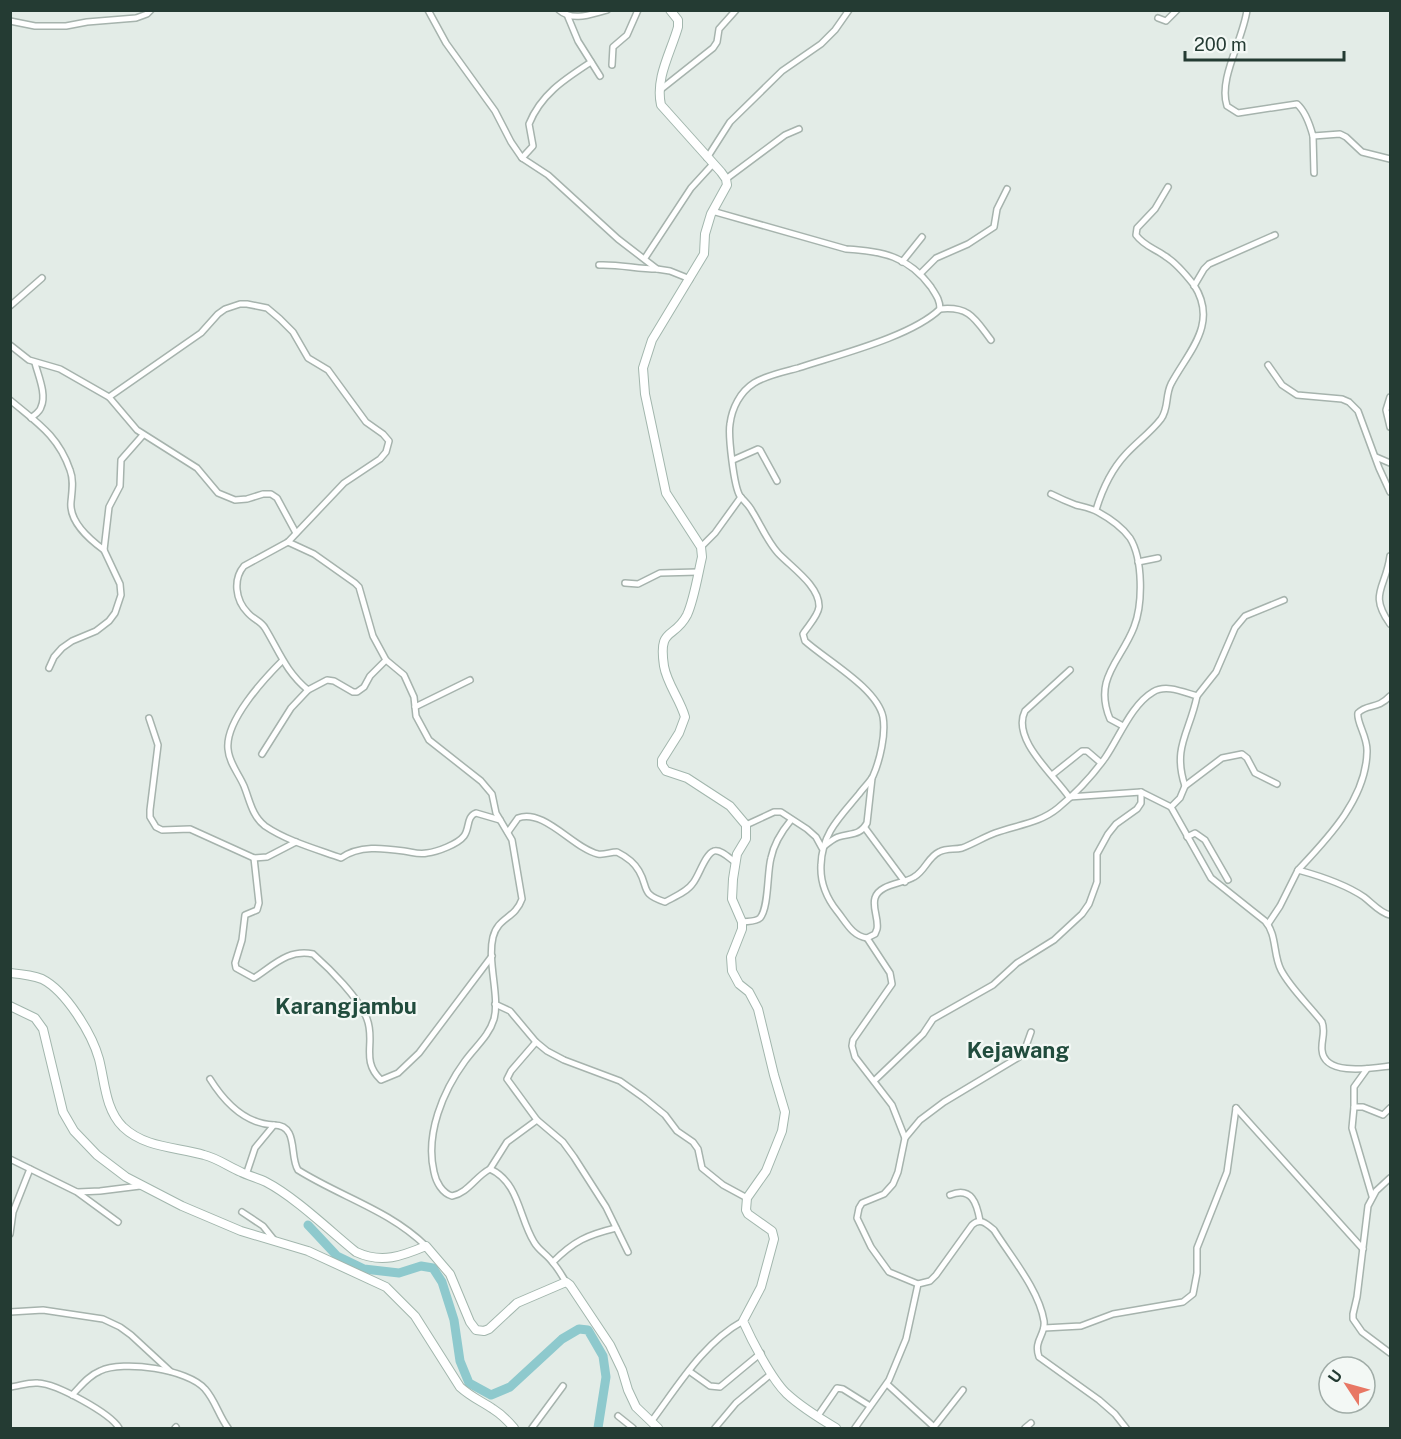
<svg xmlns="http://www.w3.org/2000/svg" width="1401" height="1439" font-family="'Public Sans',sans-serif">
  <rect width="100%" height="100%" fill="#e3ece7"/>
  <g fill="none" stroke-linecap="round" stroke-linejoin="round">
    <!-- river -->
    <polyline stroke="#8ec9cd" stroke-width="9" points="308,1225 337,1256 364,1269 399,1273 421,1266 433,1268 442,1282 454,1320 460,1361 469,1383 491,1395 510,1387 562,1339 579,1329 588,1330 603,1356 606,1377 598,1428"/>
    <defs>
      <g id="street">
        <polyline points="428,10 446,43 495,111 511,142 522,158 548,175 618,239 657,269 670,271 690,279"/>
        <path d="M 559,10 C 573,22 591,14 607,10"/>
        <path d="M 1247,10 C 1243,40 1218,79 1227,106 L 1238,113 L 1297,104 C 1305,111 1310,125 1313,136 L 1340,134 L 1346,137 L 1362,152 L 1390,159"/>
        <polyline points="568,17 578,41 600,76"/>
        <polyline points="1158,18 1166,21 1177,10"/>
        <polyline points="10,21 35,26 66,26 87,22 136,18 147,14 151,10"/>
        <polyline points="612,65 613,47 627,35 638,10"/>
        <polyline points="660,90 713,48 717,42 719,29 736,10"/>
        <polyline points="1313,136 1314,173"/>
        <path d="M 522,158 L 533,146 L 529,124 C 541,94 565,79 591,62"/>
        <polyline points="707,158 730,122 782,71 821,44 835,30 849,10"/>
        <polyline points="726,179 785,135 799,129"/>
        <path d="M 712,211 L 846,249 C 882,251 908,256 931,287 C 936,295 940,300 940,309 C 911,337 837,355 798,368 C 783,372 767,375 754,383 C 740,392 732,408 730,424 C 728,436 734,487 740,496 C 744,501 749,505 752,511 C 761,525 767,541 778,553 C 791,567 820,586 819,607 C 818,616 808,626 803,634 L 805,641 C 826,660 877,688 883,717 C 886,734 880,760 873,776 C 870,782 863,788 859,794 C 840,817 822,833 821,865 C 820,883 826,897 837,911 C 846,922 852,936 867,938"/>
        <polyline points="645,258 691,188 713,164"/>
        <polyline points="902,262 922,237"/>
        <path d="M 599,265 C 619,264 637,269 657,269"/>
        <polyline points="920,274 936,258 968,244 994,227 997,209 1007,189"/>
        <polyline points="1194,286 1204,269 1209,264 1275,235"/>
        <polyline points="10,306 42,278"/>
        <path d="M 940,309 C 970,306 975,319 991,340"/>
        <path d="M 10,345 L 29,360 L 60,369 L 109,397 L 201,333 L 218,314 L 225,309 L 240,304 L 247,304 L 267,308 L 280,319 L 293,332 L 308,358 L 328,370 L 366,422 L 383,434 L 389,441 L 386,452 L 380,459 L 344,483 L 288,542 L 244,566 C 233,579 235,600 248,613 C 253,619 261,621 265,628 C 279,651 286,672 308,690 L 327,680 L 334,681 L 353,692 L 357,692 L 364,687 L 370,676 L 386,660 L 404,675 L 414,697 L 416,716 L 429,740 L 481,781 L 492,794 L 496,813 L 512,840 L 522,899 C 515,919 498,917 493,937 C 487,962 500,996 494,1019 C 489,1036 475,1047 465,1061 C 443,1091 425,1134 434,1172 C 436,1182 442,1193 452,1196 C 468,1193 476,1176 490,1169 C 519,1182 519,1218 534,1242 C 539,1251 548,1255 553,1263 C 558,1268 562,1276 566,1282"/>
        <polyline points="1268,365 1282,385 1297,395 1342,399 1349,402 1358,411 1379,468 1390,492"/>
        <polyline points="109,397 137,430 197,468 218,493 235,500 247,499 263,494 271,494 277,498 296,533"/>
        <polyline points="1390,397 1386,410 1390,427"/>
        <path d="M 10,400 C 36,422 58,435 70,470 C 74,480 72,491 71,502 C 69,522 89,539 104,550"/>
        <path d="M 31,418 C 34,415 40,412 41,407 C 47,395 38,375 35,363"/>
        <polyline points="1376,457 1390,463"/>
        <polyline points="733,460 758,449 760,450 777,481"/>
        <path d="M 1051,494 C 1059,498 1068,502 1076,505 C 1084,507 1091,508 1098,512 C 1109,518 1122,527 1130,538 C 1143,559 1143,604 1134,627 C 1121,661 1093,678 1110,719 L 1123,726"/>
        <path d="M 1096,510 C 1102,490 1111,470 1126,454 C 1137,442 1151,432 1161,419 C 1169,408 1165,396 1171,384 C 1188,352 1219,324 1194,285 C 1187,276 1175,262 1165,256 C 1154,248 1144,246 1136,235 L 1137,228 L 1155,209 L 1168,187"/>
        <polyline points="288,542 314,554 355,583 359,587 373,636 386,660"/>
        <polyline points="701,547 715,533 741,497"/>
        <path d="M 1390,556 C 1386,588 1368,593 1390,624"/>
        <polyline points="1138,562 1158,558"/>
        <polyline points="625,583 638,584 660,573 698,572"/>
        <path d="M 282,661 C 264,679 225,721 228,749 C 229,763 239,774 244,786 C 250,801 252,816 265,826 C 287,841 316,849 341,858 C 359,845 383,848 404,851 C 412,852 419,855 427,853 C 437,852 458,844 464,836 C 470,828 466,817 476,813 L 500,820"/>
        <polyline points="49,668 54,657 62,648 72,641 96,631 109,621 115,613 121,595 120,584 104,550 109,507 120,486 121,460 143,435"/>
        <path d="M 1070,670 L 1025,711 C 1011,739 1054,775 1069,797 L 1141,792 L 1171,807 L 1211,878 L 1265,921 C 1277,934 1273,955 1281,970 C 1291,989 1309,1005 1322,1022 C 1326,1032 1321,1040 1322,1050 C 1324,1077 1373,1068 1390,1066"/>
        <polyline points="1197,696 1216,672 1235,628 1245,616 1284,600"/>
        <polyline points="415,707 470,680"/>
        <polyline points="149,718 158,745 150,810 150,817 156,827 162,830 190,829 254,858 267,857 296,842"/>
        <polyline points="262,754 291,708 308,690"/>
        <polyline points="1052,775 1082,751 1087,751 1101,763"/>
        <polyline points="1185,786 1222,758 1242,754 1247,758 1255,773 1277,784"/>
        <path d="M 746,825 L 774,812 L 781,812 L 807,829 L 816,837 L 822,848 C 827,844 831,840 838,837 C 850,833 860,836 867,823 L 872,778"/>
        <polyline points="865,828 905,882"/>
        <path d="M 508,832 L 518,818 C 544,808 574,849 598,854 C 605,855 610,852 617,852 C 625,856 634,862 639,871 C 649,888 640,894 665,902 C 674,897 687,892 693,883 C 699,876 705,854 714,851 C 721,849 730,859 735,862"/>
        <polyline points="1187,837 1195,833 1205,840 1228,880"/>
        <path d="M 254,858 L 259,903 L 257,910 L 245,915 L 242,940 L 235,963 L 236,968 L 254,978 C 274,965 288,949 313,954 C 330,969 359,998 367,1019 C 376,1042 360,1060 381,1080 L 398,1073 L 419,1053 L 492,956"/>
        <path d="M 1298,870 C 1328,838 1366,799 1367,752 C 1368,737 1356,722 1358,713 C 1368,703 1377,710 1390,696"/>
        <path d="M 742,922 C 748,921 756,922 760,918 C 769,908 767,872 771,858 C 774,843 782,831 791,820"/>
        <path d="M 1268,924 L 1280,906 L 1298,870 C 1320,876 1345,884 1364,897 C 1372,903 1380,913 1390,915"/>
        <polyline points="495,1004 510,1011 536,1042 547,1051 564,1060 620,1081 644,1098 665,1115 677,1131 693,1142 698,1149 702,1168 723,1185 747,1198"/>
        <polyline points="536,1042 511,1071 507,1079 537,1120 563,1142 574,1157 606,1207 628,1252"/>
        <path d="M 210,1079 C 225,1103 245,1124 274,1125"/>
        <polyline points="875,1080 923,1034 933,1019 993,985 1017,963 1054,940 1082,914 1089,904 1097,882 1097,854 1108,834 1116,824 1137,809 1141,803 1141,792"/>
        <polyline points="1354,1107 1354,1087 1367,1069"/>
        <polyline points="1236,1108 1363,1249"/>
        <polyline points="905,1138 920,1120 944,1102 1019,1057 1025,1049 1031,1032"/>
        <polyline points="10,1159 77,1192 118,1222"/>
        <polyline points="490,1169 507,1142 537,1120"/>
        <path d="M 246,1175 L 255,1148 L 274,1125 C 299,1125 289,1156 298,1170 C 341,1197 389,1210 426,1246"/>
        <polyline points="1390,1178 1376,1191 1368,1206 1357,1297 1353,1314 1353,1319 1362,1332 1390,1353"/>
        <polyline points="78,1192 100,1191 140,1186"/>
        <path d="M 950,1195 C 972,1186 977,1204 980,1221"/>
        <polyline points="1372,1196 1352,1128 1354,1107 1363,1107 1383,1115 1390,1108"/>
        <polyline points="242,1212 263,1226 275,1241"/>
        <polyline points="10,1234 13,1212 30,1169"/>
        <path d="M 553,1262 C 574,1241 587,1235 616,1228"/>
        <path d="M 918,1284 L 889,1272 L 871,1247 L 857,1218 L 859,1208 L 862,1203 L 884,1194 L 893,1184 L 898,1172 L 905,1138 L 892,1105 L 855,1057 L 852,1046 L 853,1040 L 892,984 L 890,973 L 867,938 L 875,934 L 877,929 C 879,919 872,908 875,898 C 879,884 903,884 914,877 C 925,871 928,857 939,852 C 947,848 954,850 962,848 C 973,844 984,837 995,833 C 1017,825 1040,823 1058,808 C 1075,794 1092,776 1105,758 C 1119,738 1131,705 1153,692 C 1166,684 1183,692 1197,696 C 1190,732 1172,747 1185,786 L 1180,798 L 1171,807"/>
        <polyline points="10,1312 43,1310 103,1319 120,1327 131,1335 170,1371"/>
        <polyline points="1044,1328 1081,1326 1113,1314 1183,1302 1193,1294 1197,1273 1197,1248 1227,1172 1236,1108"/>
        <polyline points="689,1371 710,1386 720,1387 761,1353"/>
        <polyline points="887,1384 934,1427 963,1390"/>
        <path d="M 10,1387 C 19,1386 29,1382 38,1383 C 57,1384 110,1413 119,1428"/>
        <path d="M 72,1395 C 81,1386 88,1376 100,1371 C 123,1360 188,1369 205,1389 C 215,1400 219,1416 228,1428"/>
        <polyline points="618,1416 633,1428"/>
        <polyline points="817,1417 837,1388 843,1389 870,1406"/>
        <path d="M 651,1422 C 678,1386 703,1343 743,1321"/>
        <polyline points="175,1428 176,1427"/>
        <polyline points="532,1428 563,1386"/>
        <polyline points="715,1428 736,1403 771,1374"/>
        <path d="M 855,1428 L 889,1380 L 906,1339 L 918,1284 L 930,1281 L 936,1275 L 972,1225 C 980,1217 987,1224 994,1230 C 1011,1257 1039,1290 1044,1321 C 1046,1335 1033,1340 1039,1357 L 1099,1400 L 1115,1414 L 1126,1428"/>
        <polyline points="1025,1428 1031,1423"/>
      </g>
      <g id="secondary">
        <path d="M 670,10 L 678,20 L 678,27 C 671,52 655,78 661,105 L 721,172 L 726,179 L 727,185 L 711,214 L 705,234 L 704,254 L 652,340 L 643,368 L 645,394 L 666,493 L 701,547 L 702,557 C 698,574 694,600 687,615 C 674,640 658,626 664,666 C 667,684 680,699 685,717 L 679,733 L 662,760 L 662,765 L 666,771 L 687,778 L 730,806 L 746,825 L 746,839 L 737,854 L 733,879 L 732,899 L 742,922 L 742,929 L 731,957 L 732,971 L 739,984 L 749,992 L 758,1009 L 774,1075 L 785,1112 L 782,1131 L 766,1171 L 747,1198 L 746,1210 L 748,1214 L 772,1231 L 774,1239 L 761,1287 L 743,1321 C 752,1341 771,1378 786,1393 C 801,1407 819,1418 836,1428"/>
        <path d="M 10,973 C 21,974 32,975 42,979 C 66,991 92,1034 99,1059 C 105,1082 105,1109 123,1127 C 145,1148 177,1147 204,1155 C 217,1158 229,1167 241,1172 C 249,1176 258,1178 266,1182 C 295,1197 330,1231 356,1252 C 382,1264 402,1256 426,1246 L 450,1274 L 470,1322 L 476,1330 L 484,1331 L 489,1329 L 517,1303 L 566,1282 L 570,1285 L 610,1345 L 622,1370 L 628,1390 L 636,1407 L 658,1428"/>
        <path d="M 10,1006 L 35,1018 L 43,1029 L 63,1112 L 74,1131 L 97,1155 L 126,1177 L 182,1206 L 241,1231 L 308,1251 L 386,1287 L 415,1316 L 460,1387 C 471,1397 481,1401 493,1409 C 501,1414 508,1421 514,1428"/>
      </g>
    </defs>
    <!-- street casing -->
    <use href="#street" stroke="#a6b3ad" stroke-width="8"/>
    <!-- secondary casing -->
    <use href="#secondary" stroke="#a2b6ad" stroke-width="10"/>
    <!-- street -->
    <use href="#street" stroke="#fff" stroke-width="5"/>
    <!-- secondary -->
    <use href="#secondary" stroke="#fff" stroke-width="8"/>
  </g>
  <g text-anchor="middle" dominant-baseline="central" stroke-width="4.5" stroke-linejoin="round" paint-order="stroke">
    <!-- quarter labels -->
    <g font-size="22" font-weight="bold" fill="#214c3d" stroke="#f3f8f5">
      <text x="346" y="1006">Karangjambu</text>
      <text x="1018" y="1050">Kejawang</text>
    </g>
  </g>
  <!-- border -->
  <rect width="1401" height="1439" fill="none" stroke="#243b33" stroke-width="24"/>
  <!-- north arrow -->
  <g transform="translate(1347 1385) rotate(306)"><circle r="28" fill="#f3f8f5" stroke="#a0aca7" stroke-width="1.5"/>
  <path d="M0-4.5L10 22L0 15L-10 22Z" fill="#e87764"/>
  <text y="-9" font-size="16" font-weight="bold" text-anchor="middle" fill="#243b33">U</text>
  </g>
  <!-- scale -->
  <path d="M1185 51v9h159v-9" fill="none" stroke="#243b33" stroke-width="3"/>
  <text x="1194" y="51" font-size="18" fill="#243b33" stroke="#f3f8f5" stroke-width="4.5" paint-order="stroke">200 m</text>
</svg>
